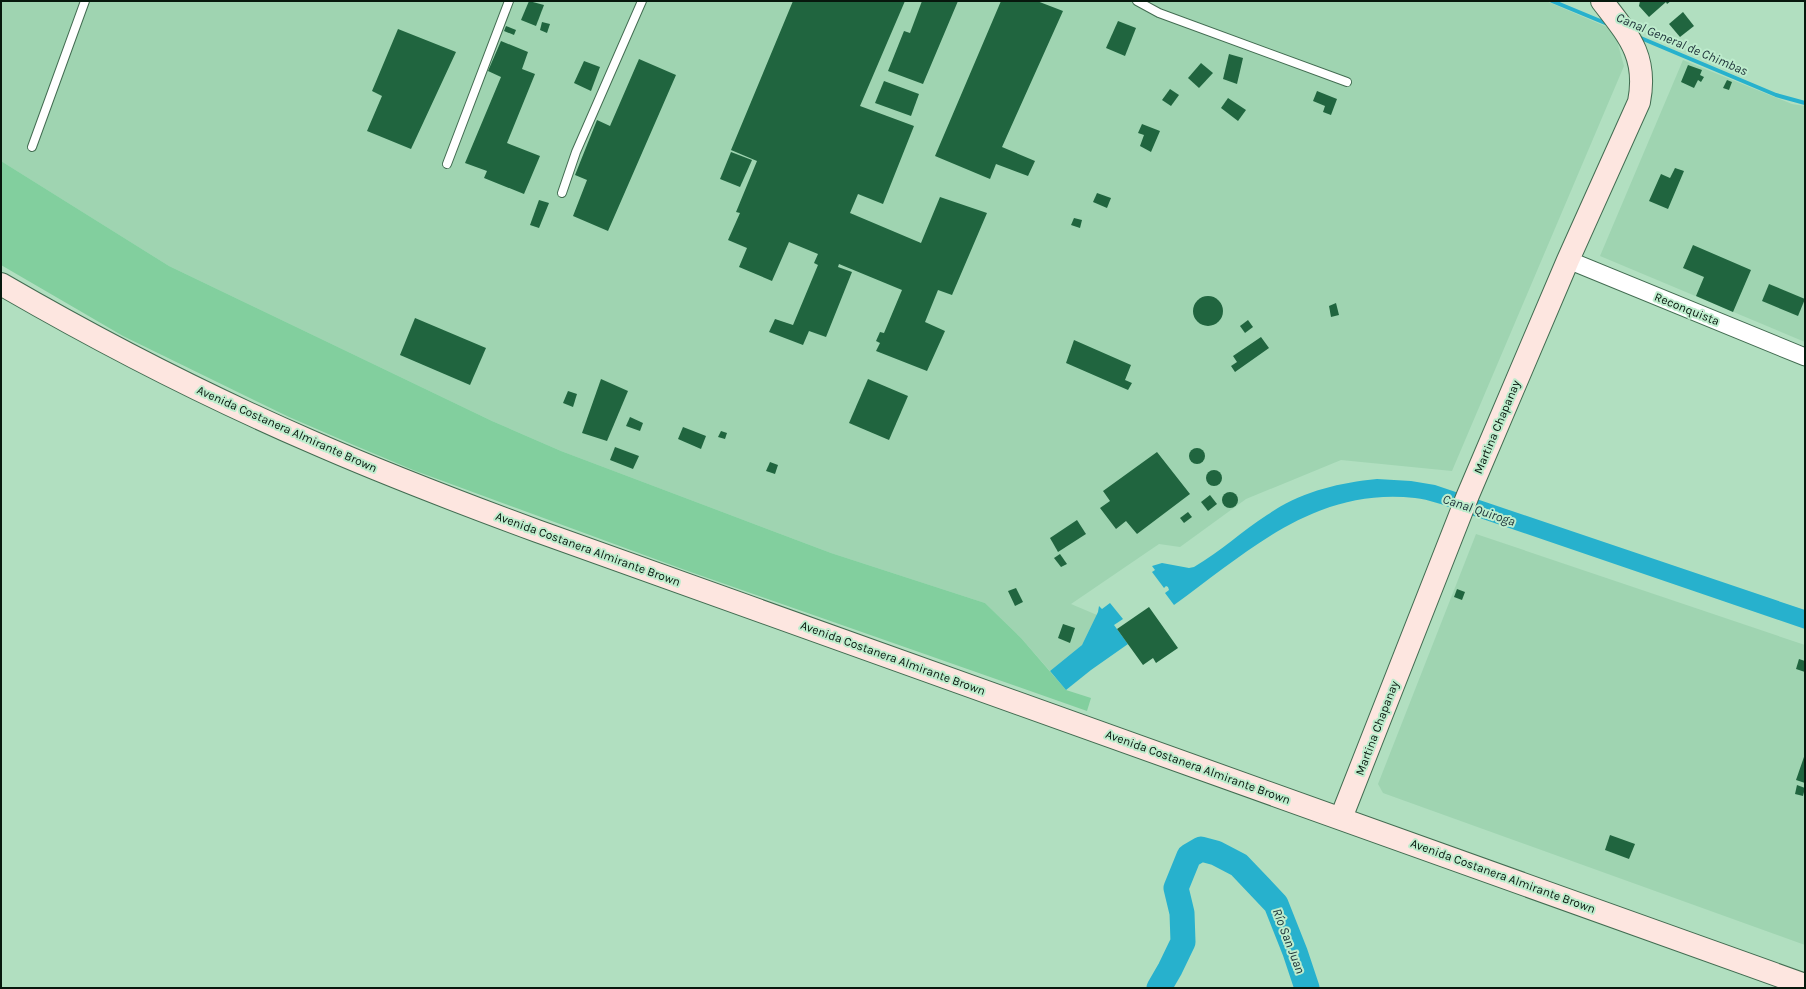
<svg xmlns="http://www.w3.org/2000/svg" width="1806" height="989" font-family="Karla,sans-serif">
  <rect width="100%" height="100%" fill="#b1dfc0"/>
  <!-- built -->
  <g fill="#9fd4b1">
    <polygon points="1,1 1546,1 1614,30 1624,66 1452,471 1341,460 1246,499 1180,547 1159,544 1071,604 1097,615 1082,645 1050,671 1021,638 985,603 831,553 561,451 492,421 169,266 1,161"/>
    <polygon points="1683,60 1792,104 1805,106 1805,342 1600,256"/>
    <polygon points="1476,534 1805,645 1805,945 1383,793 1378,784"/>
  </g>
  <!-- green -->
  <polygon fill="#82cf9e" points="1,161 169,266 492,421 561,451 831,553 985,603 1021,638 1066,690 1091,698 1087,711 685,570 413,470 356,446 289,417 123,336 1,265"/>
  <!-- water -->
  <g fill="#27b1cd">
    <path d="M 1377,479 L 1411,481 L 1435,485 L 1805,610 L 1805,629 L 1468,514 C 1451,508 1433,500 1415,498 C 1315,487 1249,551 1174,605 L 1165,593 L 1169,590 L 1168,587 L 1166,586 L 1164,588 L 1152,572 L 1155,570 L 1152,566 L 1162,563 L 1189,568 L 1194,567 C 1220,552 1242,531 1267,515 C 1300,492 1337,483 1377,479 Z"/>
    <polygon points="1110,603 1123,619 1114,625 1128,644 1091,670 1066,690 1050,671 1082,645 1098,612 1099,606 1102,609"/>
  </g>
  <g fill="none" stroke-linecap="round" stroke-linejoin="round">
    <!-- stream -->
    <g stroke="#27b1cd" stroke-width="4">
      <polyline points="1552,1 1610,25"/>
      <polyline points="1636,36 1776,95 1805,103"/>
    </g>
    <!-- river -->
    <polyline stroke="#27b1cd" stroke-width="25" points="1159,988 1170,969 1183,942 1182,913 1176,888 1189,856 1201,849 1216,853 1239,865 1276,904 1295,952 1307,988"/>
  </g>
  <!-- building -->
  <g fill="#20653f">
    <polygon points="529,1 544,5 536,26 521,20"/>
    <polygon points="793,1 905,1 860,106 914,126 883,204 858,194 850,213 921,243 940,197 987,213 952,295 938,290 925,322 945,331 927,371 876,351 880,343 876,341 880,332 884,333 902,290 839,264 838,267 852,272 826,337 809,331 803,345 769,332 775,319 793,325 818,265 814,263 818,254 789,242 772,281 739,267 747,248 728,240 740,213 736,212 757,161 731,150"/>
    <polygon points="922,1 958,1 923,84 888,71 904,31 910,33"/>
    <polygon points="1001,1 1037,1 1063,11 1002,147 1035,161 1028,176 996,164 990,179 935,156"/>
    <polygon points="1640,1 1671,1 1667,4 1666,2 1649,17 1639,6"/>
    <polygon points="1683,12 1694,26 1680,37 1669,24"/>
    <polygon points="1118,21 1136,28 1125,56 1106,48"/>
    <polygon points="542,22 550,24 547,33 540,30"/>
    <polygon points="506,26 516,30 514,35 504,31"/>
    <polygon points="398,29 456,52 411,149 367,131 382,96 372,91"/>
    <polygon points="501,41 528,52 522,69 535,74 507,143 540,156 524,194 484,178 487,171 465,163 501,77 488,71"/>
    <polygon points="1229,54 1243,58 1237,84 1223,79"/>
    <polygon points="639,59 676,75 608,231 573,216 587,180 575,175 597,120 610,126"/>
    <polygon points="584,61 600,67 591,91 574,83"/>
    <polygon points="1201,63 1213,73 1199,88 1188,78"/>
    <polygon points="1688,65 1702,70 1700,75 1704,77 1701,82 1698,80 1694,88 1681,82"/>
    <polygon points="1727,80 1732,82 1729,90 1723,88"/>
    <polygon points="884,81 919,94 911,116 875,103"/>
    <polygon points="1170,89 1179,95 1171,106 1162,100"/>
    <polygon points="1317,91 1337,99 1331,115 1323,112 1325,106 1313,101"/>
    <polygon points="1228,98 1246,110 1238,121 1221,108"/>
    <polygon points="1142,124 1160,131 1151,152 1140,146 1144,135 1138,133"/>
    <polygon points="731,152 752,160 740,187 720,179"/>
    <polygon points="1675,168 1684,171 1668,209 1649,201 1661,174 1670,178"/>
    <polygon points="1097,193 1111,198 1107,208 1093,202"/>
    <polygon points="539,200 549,203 539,228 530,225"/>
    <polygon points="1074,218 1082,220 1080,228 1071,225"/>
    <polygon points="1693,245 1751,270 1733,312 1696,296 1704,277 1683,268"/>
    <polygon points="1769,284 1805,299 1798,316 1762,301"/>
    <circle cx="1208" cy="311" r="15"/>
    <polygon points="1336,303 1339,315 1331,317 1329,306"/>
    <polygon points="415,318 486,348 470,385 400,355"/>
    <polygon points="1248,320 1253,327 1245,333 1240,326"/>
    <polygon points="1261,337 1269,348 1235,372 1231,366 1237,362 1233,356"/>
    <polygon points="1074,340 1131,365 1125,380 1132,383 1128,390 1066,363"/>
    <polygon points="601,379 628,391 607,441 582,433"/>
    <polygon points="868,379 908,396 889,440 849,423"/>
    <polygon points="568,391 577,394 573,407 563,403"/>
    <polygon points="630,417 643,423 640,431 626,426"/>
    <polygon points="683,427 706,436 701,449 678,439"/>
    <polygon points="721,431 727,433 725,439 718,437"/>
    <polygon points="615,447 639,456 633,469 610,460"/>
    <circle cx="1197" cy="456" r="8"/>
    <polygon points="1157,452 1190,494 1137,534 1126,521 1116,529 1100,508 1110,501 1103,491"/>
    <polygon points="770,462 778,465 775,474 766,471"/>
    <circle cx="1214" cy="478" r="8"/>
    <circle cx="1230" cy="500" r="8"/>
    <polygon points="1210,495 1217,504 1208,511 1201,502"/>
    <polygon points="1188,512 1192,517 1184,523 1180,518"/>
    <polygon points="1077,520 1086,534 1058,552 1050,538"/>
    <polygon points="1060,554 1067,564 1061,567 1054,558"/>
    <polygon points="1016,588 1023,602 1015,606 1008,591"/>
    <polygon points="1457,589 1465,592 1462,600 1454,597"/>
    <polygon points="1149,607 1178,648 1156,663 1153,658 1143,665 1117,629"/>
    <polygon points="1063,624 1075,628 1070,643 1058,638"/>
    <polygon points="1799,659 1805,661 1805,672 1796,669"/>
    <polygon points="1805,754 1805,783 1796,780"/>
    <polygon points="1797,785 1805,788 1803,796 1795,794"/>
    <polygon points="1610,835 1635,844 1629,859 1605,850"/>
  </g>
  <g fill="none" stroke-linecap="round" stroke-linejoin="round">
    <defs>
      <g id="lane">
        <polyline points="1137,1 1159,13 1347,82"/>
        <polyline points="32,147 85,1"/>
        <polyline points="447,164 509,1"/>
        <polyline points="562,193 576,152 642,1"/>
      </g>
      <polyline id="street" points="1568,260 1805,357"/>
      <g id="secondary">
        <path d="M 1,284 C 101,342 204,395 310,441 C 385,474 461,503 537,531 L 1805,985"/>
        <path d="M 1341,818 L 1468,495 L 1568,260 L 1639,102 C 1648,56 1628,35 1602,1"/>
      </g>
    </defs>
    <!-- lane casing -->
    <use href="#lane" stroke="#426c51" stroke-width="10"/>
    <!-- street casing -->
    <use href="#street" stroke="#426c51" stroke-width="19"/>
    <!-- secondary casing -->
    <use href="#secondary" stroke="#426c51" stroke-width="24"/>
    <!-- lane -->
    <use href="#lane" stroke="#fff" stroke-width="8"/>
    <!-- street -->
    <use href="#street" stroke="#fff" stroke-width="17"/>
    <!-- secondary -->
    <use href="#secondary" stroke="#fde6e0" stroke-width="22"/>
  </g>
  <g text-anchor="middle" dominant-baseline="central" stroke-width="4" stroke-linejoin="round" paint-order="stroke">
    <!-- street labels -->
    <g font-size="12" fill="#07180d" stroke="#beeccd">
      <text transform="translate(1687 309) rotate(22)">Reconquista</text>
      <text transform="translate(1497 427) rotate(-67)">Martina Chapanay</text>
      <text transform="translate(287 429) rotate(24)">Avenida Costanera Almirante Brown</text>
      <text transform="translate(588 549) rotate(20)">Avenida Costanera Almirante Brown</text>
      <text transform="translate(893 658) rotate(20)">Avenida Costanera Almirante Brown</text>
      <text transform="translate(1377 728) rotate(-69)">Martina Chapanay</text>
      <text transform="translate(1198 767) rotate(20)">Avenida Costanera Almirante Brown</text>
      <text transform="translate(1503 876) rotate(20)">Avenida Costanera Almirante Brown</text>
    </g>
    <!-- water labels -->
    <g font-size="13" font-style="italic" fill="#21363c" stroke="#beeccd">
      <text transform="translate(1682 44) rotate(23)">Canal General de Chimbas</text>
      <text transform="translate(1479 510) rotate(18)">Canal Quiroga</text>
      <text transform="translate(1289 941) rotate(69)">Río San Juan</text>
    </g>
  </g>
  <!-- border -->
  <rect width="1806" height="989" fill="none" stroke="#07180d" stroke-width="4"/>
</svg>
